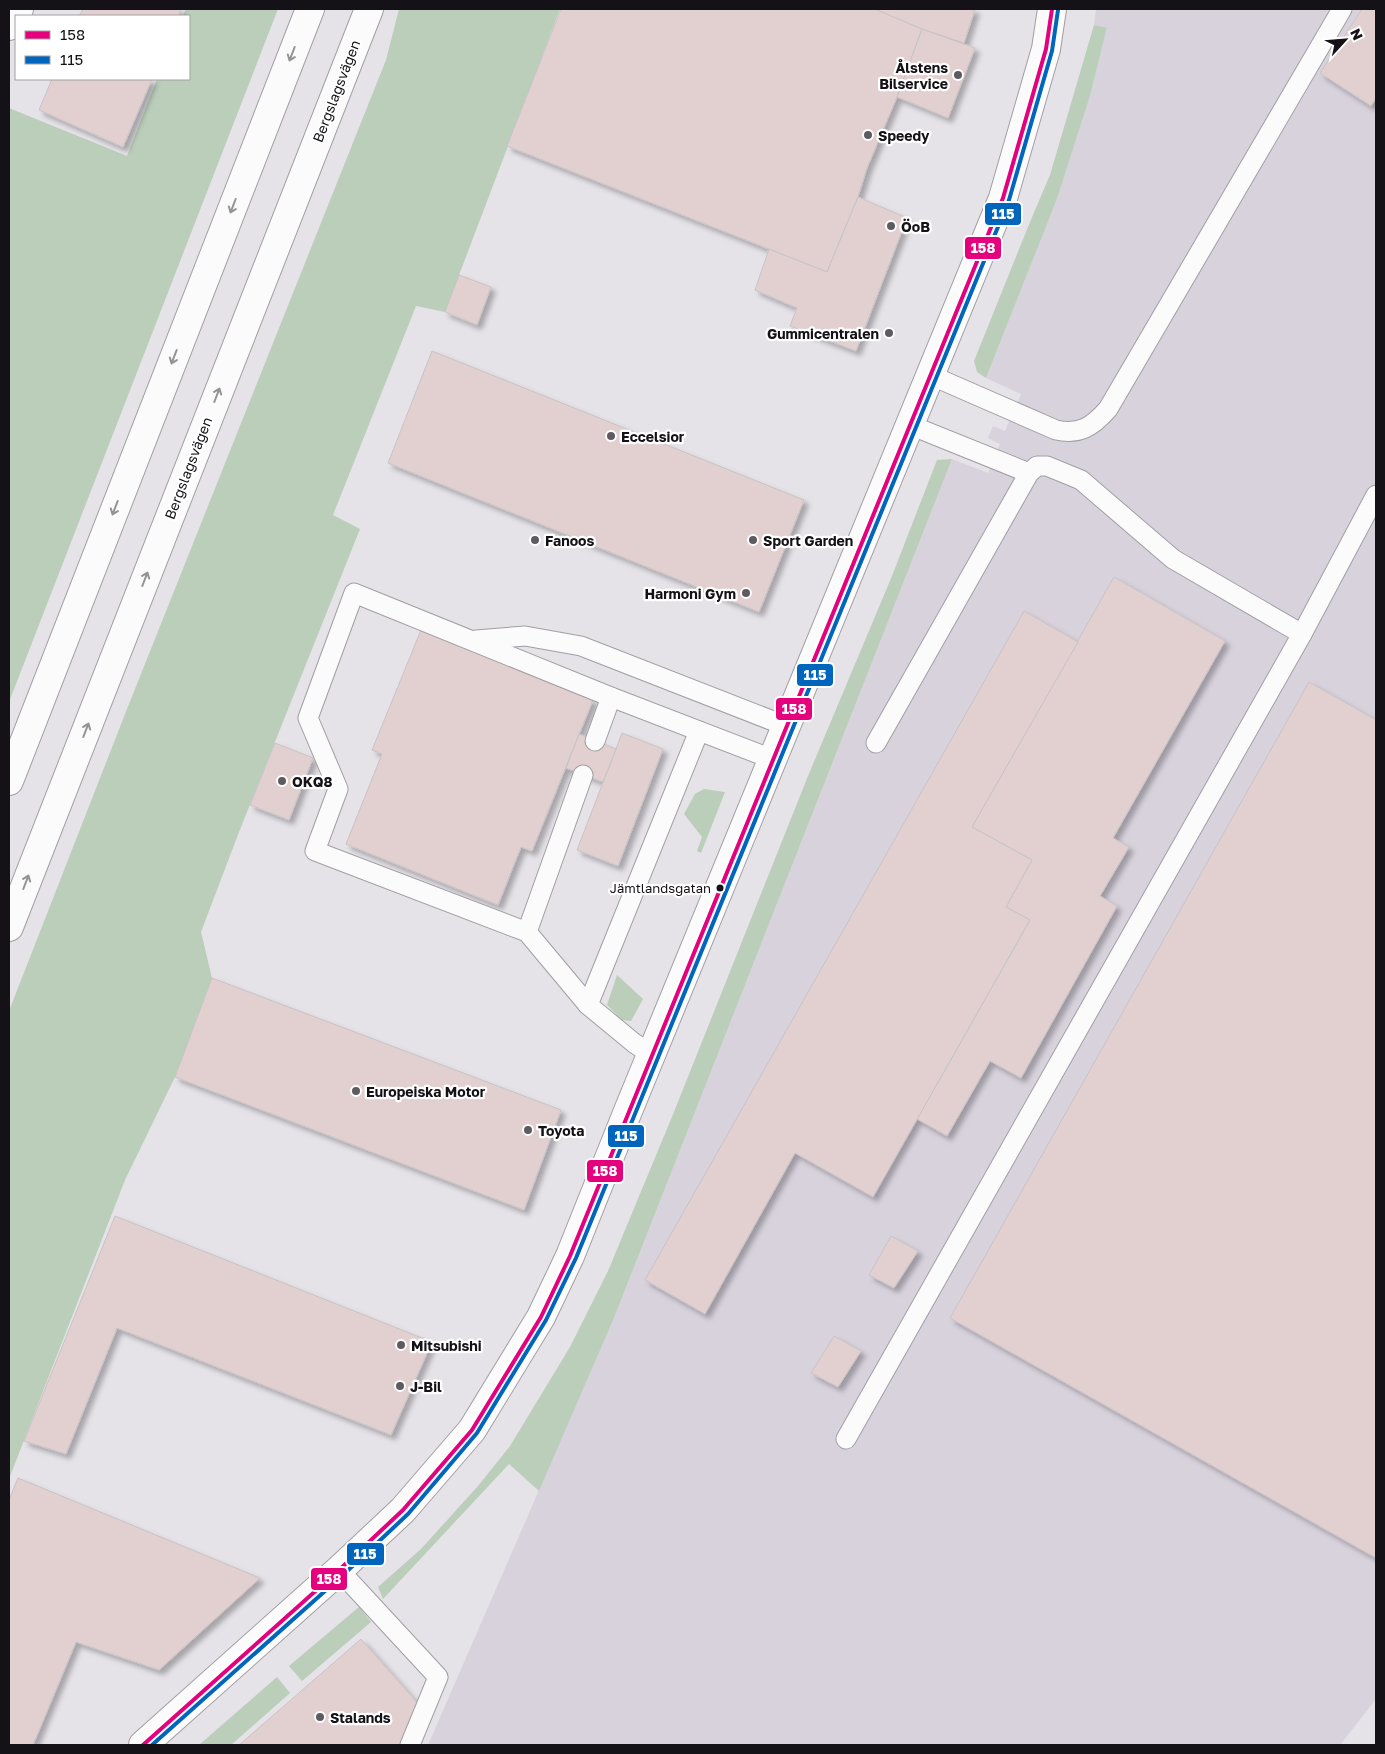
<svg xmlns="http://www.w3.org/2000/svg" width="1385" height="1754" font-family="'Golos Text',sans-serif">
  <defs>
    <filter id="shadow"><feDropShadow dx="4.5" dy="4.5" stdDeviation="2.5" flood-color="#0004"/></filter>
  </defs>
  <rect width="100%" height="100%" fill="#e5e2e8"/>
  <!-- built -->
  <polygon fill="#d8d2dd" points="1096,9 1376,9 1376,1699 1340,1745 428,1745 614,1318 952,459 988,473 1000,444 988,438 993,426 1005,431 1021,394 986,378 1057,199 1090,96 1107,29 1094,25"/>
  <!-- green -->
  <g fill="#baceba">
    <polygon points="186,9 278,9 9,702 9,108 127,156 157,79 189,79 189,16 183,16"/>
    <polygon points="399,9 560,9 445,312 416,306 333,515 360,529 239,832 201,932 212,978 175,1077 125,1180 9,1479 9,1011 127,709 386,60"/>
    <polygon points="1094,25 1107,28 1090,96 1057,199 986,378 977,372 974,361 1030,222 1050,175"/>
    <polygon points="952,459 614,1318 539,1491 509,1464 383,1599 378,1587 421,1549 478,1486 510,1446 570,1347 608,1271 674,1112 808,776 892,576 937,460"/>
    <polygon points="704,789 725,792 701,853 697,851 702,837 684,814 695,794"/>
    <polygon points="617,975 643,999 631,1021 622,1020 607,1005"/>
    <polygon points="359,1607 371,1622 302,1681 289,1666"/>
    <polygon points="277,1677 290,1693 231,1745 199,1745"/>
  </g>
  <!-- building -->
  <g fill="#e2cfd0" stroke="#c7c4c6" filter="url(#shadow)">
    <polygon points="83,9 181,9 178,16 79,16"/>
    <polygon points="561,9 875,9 922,29 897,97 867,168 858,197 827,272 507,146"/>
    <polygon points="875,9 975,9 964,43 922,29"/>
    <polygon points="1362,9 1376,9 1376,98 1371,106 1320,73"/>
    <polygon points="922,29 975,48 948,118 897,97"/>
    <polygon points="52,79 152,79 123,147 39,110"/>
    <polygon points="858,197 907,218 856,351 790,326 797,308 755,290 769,249 827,272"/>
    <polygon points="459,275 491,287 477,325 445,312"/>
    <polygon points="432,351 804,500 759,612 388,463"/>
    <polygon points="1114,577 1225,641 1113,838 1129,847 1100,896 1117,906 1021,1078 990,1061 947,1136 917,1119 1030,920 1006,907 1032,860 972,827"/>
    <polygon points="1024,611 1078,642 972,827 1032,860 1006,907 1030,920 873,1197 795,1153 705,1314 645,1280"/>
    <polygon points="421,630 593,700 532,851 521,847 498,905 346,844 382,754 372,750"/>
    <polygon points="1309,682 1376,720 1376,1558 950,1318"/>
    <polygon points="622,733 663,749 618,866 577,850"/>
    <polygon points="579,734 616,749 603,782 566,768"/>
    <polygon points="275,743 313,758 289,820 250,805"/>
    <polygon points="212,978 561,1110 524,1210 175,1077"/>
    <polygon points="115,1216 432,1342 391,1435 117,1328 66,1454 24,1441"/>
    <polygon points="891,1236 918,1251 894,1288 869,1275"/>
    <polygon points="834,1336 861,1351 838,1387 811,1373"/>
    <polygon points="18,1478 260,1578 159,1670 76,1642 33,1745 9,1745 9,1500"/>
    <polygon points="361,1639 421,1707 404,1745 239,1745"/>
  </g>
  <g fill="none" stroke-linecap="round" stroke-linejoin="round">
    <defs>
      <g id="service">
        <path d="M 930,375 L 1056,430 C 1080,435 1092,427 1108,409 L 1342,9"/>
        <polyline points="910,425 1029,473"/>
        <polyline points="1302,634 1376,495"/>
        <polyline points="476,640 525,636 581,646 786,726"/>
        <polyline points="595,741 611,697"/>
        <polyline points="527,932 583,775"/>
        <polyline points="588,1005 527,932 315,851 338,789 308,718 354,593 611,697 772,759"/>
        <polyline points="652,1055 634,1043 588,1005 699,731"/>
        <polyline points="846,1439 1302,634 1173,559 1081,480 1047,466 1037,466 1029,473 876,743"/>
        <polyline points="339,1570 438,1677 410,1745"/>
      </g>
      <g id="minor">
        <polyline points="9,26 19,9"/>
        <polyline points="143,1745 339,1570 403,1510 472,1430 541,1317 570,1256 628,1111 1003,198 1046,49 1052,9"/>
      </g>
      <g id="secondary">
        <polyline points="9,781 310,9"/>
        <polyline points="9,927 369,9"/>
      </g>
    </defs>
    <!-- service casing -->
    <use href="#service" stroke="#a19fa3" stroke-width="21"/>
    <!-- minor casing -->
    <use href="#minor" stroke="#a19fa3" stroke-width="30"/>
    <!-- secondary casing -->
    <use href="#secondary" stroke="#a19fa3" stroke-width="30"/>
    <!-- service -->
    <use href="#service" stroke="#fbfbfc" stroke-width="19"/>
    <!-- minor -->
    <use href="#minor" stroke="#fbfbfc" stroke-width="28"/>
    <!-- secondary -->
    <use href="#secondary" stroke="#fbfbfc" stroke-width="28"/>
    <defs>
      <polyline id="bus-1" points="143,1745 339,1570 403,1510 472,1430 541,1317 570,1256 1003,198 1046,49 1052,9"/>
      <polyline id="bus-2" points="152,1745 343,1575 408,1514 477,1433 546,1320 576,1258 1009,200 1052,51 1058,10"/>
    </defs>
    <!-- bus-1 casing -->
    <use href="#bus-1" stroke="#fff" stroke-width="8"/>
    <!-- bus-2 casing -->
    <use href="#bus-2" stroke="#fff" stroke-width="8"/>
    <!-- bus-1 -->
    <use href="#bus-1" stroke="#e5007d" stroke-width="4"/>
    <!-- bus-2 -->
    <use href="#bus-2" stroke="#0065bd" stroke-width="4"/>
  </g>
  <!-- one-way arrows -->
  <defs><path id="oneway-shaft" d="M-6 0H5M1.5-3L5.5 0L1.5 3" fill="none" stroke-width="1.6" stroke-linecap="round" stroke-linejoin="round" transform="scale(1.25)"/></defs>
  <g stroke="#939294">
    <use href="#oneway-shaft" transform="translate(292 54) rotate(111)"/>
    <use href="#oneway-shaft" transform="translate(233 206) rotate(111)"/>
    <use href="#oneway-shaft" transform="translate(174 357) rotate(111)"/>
    <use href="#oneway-shaft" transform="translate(217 395) rotate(-69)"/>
    <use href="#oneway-shaft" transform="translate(115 508) rotate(111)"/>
    <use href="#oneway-shaft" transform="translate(145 579) rotate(-69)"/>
    <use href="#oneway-shaft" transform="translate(86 730) rotate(-69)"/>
    <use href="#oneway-shaft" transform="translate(26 882) rotate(-69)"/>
  </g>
  <!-- markers -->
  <g fill="#5d5b60" stroke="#fff" stroke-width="2">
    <circle cx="958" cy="75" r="5"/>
    <circle cx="868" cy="135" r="5"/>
    <circle cx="891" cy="226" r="5"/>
    <circle cx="889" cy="333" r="5"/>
    <circle cx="611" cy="436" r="5"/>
    <circle cx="535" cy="540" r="5"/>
    <circle cx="753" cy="540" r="5"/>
    <circle cx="746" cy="593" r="5"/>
    <circle cx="282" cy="781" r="5"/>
    <circle cx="356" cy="1091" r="5"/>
    <circle cx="528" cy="1130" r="5"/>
    <circle cx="401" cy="1345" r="5"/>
    <circle cx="400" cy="1386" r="5"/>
    <circle cx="320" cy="1717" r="5"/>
  </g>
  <circle fill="#141216" stroke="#fff" stroke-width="2" cx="720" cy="888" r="4.5"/>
  <g text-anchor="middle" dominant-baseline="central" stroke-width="4.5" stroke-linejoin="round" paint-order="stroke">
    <!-- bus labels -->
    <g font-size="13" fill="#141216" stroke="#fff" text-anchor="end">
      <text x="711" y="888">Jämtlandsgatan</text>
    </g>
    <!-- poi labels -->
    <g font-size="14" font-weight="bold" fill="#141216" stroke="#fff" text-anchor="start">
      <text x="948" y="67" text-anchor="end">Ålstens<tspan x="948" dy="16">Bilservice</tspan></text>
      <text x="878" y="135">Speedy</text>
      <text x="901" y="226">ÖoB</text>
      <text x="879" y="333" text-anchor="end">Gummicentralen</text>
      <text x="621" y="436">Eccelsior</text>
      <text x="545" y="540">Fanoos</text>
      <text x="763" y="540">Sport Garden</text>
      <text x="736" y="593" text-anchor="end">Harmoni Gym</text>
      <text x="292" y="781">OKQ8</text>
      <text x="366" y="1091">Europeiska Motor</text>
      <text x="538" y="1130">Toyota</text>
      <text x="411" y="1345">Mitsubishi</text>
      <text x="410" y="1386">J-Bil</text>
      <text x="330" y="1717">Stalands</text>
    </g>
    <!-- street labels -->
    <g font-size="14" fill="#141216" stroke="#fff">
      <text transform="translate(336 91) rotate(-69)">Bergslagsvägen</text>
      <text transform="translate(188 468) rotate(-69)">Bergslagsvägen</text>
    </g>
  </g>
  <g stroke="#fff" stroke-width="2">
    <rect x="984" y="202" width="38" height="24" rx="5" fill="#0065bd"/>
    <rect x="964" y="236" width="38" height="24" rx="5" fill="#e5007d"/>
    <rect x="796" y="663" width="38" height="24" rx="5" fill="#0065bd"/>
    <rect x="775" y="697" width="38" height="24" rx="5" fill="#e5007d"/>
    <rect x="607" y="1124" width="38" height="24" rx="5" fill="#0065bd"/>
    <rect x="586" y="1159" width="38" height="24" rx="5" fill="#e5007d"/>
    <rect x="346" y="1542" width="39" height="24" rx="5" fill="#0065bd"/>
    <rect x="310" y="1567" width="38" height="24" rx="5" fill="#e5007d"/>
  </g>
  <g font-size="14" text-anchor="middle" font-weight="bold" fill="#fff">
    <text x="1003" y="219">115</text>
    <text x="983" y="253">158</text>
    <text x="815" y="680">115</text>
    <text x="794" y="714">158</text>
    <text x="626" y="1141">115</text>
    <text x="605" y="1176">158</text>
    <text x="365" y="1559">115</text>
    <text x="329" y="1584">158</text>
  </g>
  <!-- border -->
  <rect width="1385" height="1754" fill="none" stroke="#141216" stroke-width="20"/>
  <!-- legend -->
  <rect x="15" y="15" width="175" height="65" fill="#ffffff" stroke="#a1a0a2"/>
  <rect x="25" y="31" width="25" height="8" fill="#e5007d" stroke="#a1a0a2"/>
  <text x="60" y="40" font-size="15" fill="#141216">158</text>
  <rect x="25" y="56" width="25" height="8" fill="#0065bd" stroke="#a1a0a2"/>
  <text x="60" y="65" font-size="15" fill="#141216">115</text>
  <!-- north arrow -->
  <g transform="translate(1345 40) rotate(64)" stroke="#ffffff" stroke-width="4" paint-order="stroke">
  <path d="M0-4L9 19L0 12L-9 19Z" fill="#141216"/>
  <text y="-8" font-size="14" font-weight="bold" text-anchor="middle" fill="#141216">N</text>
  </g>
</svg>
